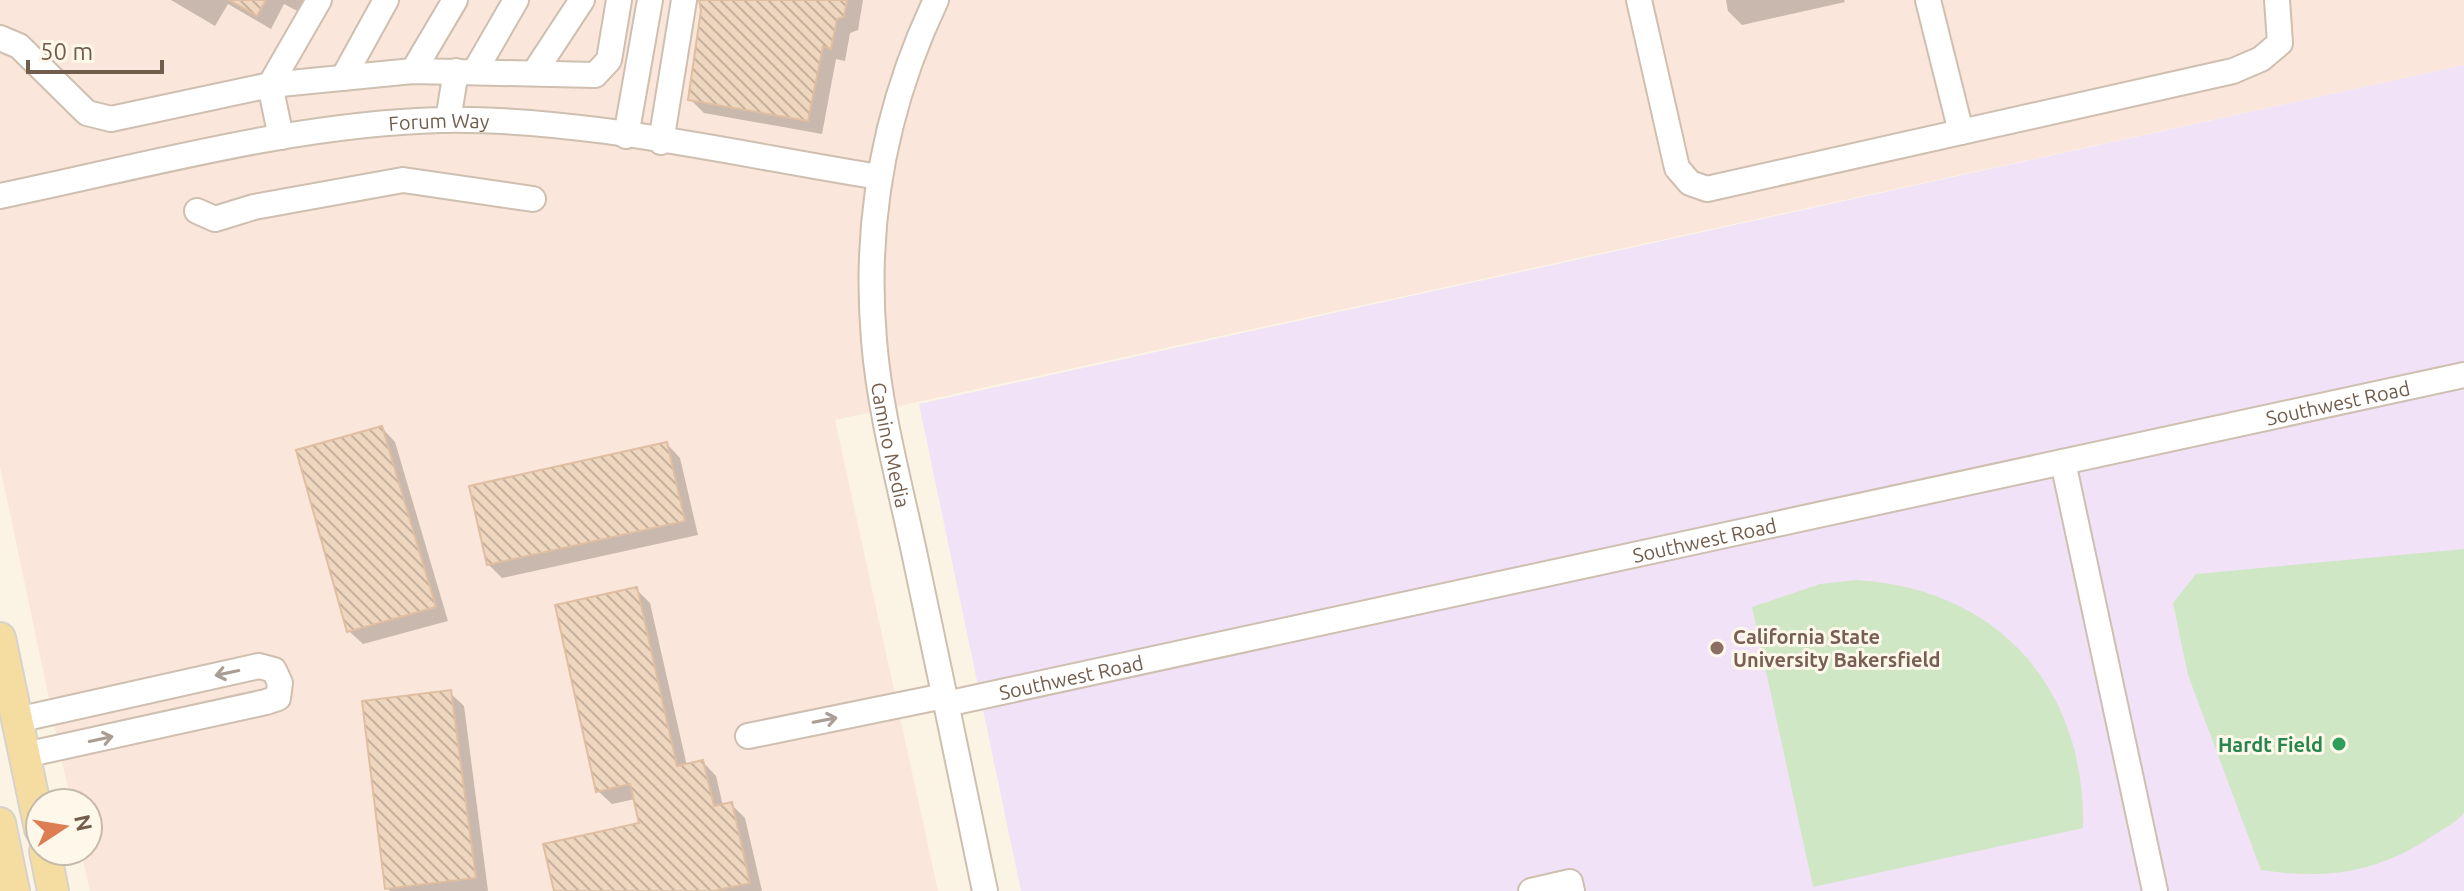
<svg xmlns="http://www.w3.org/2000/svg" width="2464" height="891" font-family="Ubuntu,sans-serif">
  <defs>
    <pattern id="building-back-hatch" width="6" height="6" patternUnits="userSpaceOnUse" patternTransform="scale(2)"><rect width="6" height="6" fill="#eed6bf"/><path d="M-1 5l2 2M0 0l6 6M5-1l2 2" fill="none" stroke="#c5b19d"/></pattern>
  </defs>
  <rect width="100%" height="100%" fill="#fbf4e5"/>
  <!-- commercial -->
  <polygon fill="#fae6da" points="0,0 2464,0 2464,65 835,420 938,891 90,891 81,851 88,851 88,803 71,803 0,466"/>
  <!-- education -->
  <polygon fill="#f1e2f7" points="2464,65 2464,891 1021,891 919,404"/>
  <!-- pitch -->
  <g fill="#d0e7c5">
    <path d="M 2464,549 L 2464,813 C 2456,823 2444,828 2434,835 C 2377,873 2328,880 2261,870 L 2188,675 L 2173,603 L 2196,574 Z"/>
    <path d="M 1856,580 C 1997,588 2086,687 2083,828 L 1813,887 L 1752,607 L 1820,584 Z"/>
  </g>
  <!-- shadow -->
  <g fill="#0003">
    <polygon points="171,0 316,0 307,16 284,4 271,29 228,4 215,26"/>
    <polygon points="700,0 863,0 858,30 850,33 845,61 836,59 822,134 704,113 690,99 704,9"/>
    <polygon points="1726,0 1844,0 1845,2 1742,25 1728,11"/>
    <polygon points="382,428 395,442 448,621 363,644 349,631"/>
    <polygon points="667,444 680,458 698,535 502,578 488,564"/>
    <polygon points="636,589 650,603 687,766 703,762 716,776 723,806 732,805 745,818 762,891 556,891 641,825 635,799 612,804 598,791"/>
    <polygon points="450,693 464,706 488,891 390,891 387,888"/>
  </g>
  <!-- building -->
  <g fill="url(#building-back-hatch)" stroke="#e0bea1" stroke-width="2">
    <polygon points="229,0 266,0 257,16"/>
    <polygon points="699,0 847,0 844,17 837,19 831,49 823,46 808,121 688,100 701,10"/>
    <polygon points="382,426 436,607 347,632 296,450"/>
    <polygon points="667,442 685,521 487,565 469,486"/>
    <polygon points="637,587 677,766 703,760 714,806 732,802 750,883 713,891 554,891 543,844 639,823 630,784 596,792 555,605"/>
    <polygon points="451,690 476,878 385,889 362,701"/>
  </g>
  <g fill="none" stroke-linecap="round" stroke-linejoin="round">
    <defs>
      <g id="minor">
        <path id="s1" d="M 936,0 C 885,107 864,222 874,340 C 880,416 902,492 917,566 C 940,674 963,783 985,891"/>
        <polyline points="1639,0 1677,168 1690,183 1707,189 2233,71 2261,59 2280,43 2277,0"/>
        <polyline points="1928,0 1961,132"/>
        <polyline points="0,38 19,46 87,113 111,119 270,85 319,0"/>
        <polyline points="413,71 455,0"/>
        <polyline points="475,71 516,0"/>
        <polyline points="534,73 582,0"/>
        <polyline points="343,78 386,0"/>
        <polyline points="448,120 456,71"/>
        <polyline points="626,136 650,0"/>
        <polyline points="281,137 270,85 413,71 595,75 609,60 619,0"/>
        <polyline points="661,142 684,0"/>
        <path id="s2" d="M 0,196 C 145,166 292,124 441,120 C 581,117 740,155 879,177"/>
        <polyline points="197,211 215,219 254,207 403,180 533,199"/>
        <polyline points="2063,462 2155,891"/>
        <path id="s3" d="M 946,704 L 2464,375"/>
        <polyline points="17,720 259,666 274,670 280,683 278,698 266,702 25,755"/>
        <polyline points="748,736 944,696"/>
        <polyline points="1531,891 1570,882 1572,891"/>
      </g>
      <g id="major">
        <polyline points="0,638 40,829"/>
        <polyline points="0,823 14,891"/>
        <polyline points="45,851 53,891"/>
      </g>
    </defs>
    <!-- minor casing -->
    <use href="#minor" stroke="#cebfb0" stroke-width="28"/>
    <!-- major casing -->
    <use href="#major" stroke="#d8d2cd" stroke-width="34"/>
    <!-- minor -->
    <use href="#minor" stroke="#fff" stroke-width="24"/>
    <!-- major -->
    <use href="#major" stroke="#f5dda2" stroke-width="30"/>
  </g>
  <!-- one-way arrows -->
  <defs><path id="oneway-shaft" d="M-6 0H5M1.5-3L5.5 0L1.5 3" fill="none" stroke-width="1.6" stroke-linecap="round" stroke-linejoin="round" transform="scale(2)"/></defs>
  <g stroke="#aa9e94">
    <use href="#oneway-shaft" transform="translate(227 673) rotate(168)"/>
    <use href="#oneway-shaft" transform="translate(825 720) rotate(-11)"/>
    <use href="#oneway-shaft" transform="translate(101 739) rotate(-12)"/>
  </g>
  <!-- markers -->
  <circle fill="#8d6e63" stroke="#fef8eb" stroke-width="3" cx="1717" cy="648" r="8"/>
  <circle fill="#2e9e5b" stroke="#fef8eb" stroke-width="3" cx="2339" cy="744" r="8"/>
  <g text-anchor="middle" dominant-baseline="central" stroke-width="6" stroke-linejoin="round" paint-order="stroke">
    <!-- street labels -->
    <g font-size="20" fill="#725d4c" stroke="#fef8eb">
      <text stroke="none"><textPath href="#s2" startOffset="446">Forum Way</textPath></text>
      <text stroke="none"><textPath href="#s3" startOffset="1424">Southwest Road</textPath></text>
      <text stroke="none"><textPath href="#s1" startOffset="456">Camino Media</textPath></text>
      <text stroke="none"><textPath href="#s3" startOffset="776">Southwest Road</textPath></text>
      <text stroke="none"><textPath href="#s3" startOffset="128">Southwest Road</textPath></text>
    </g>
    <!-- education labels -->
    <g font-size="20" font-weight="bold" fill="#785e54" stroke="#fef8eb" text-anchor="start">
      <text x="1733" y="636">California State<tspan x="1733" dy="23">University Bakersfield</tspan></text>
    </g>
    <!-- leisure labels -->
    <g font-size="20" font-weight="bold" fill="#27864d" stroke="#fef8eb" text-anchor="end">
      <text x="2323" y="744">Hardt Field</text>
    </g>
  </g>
  <!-- north arrow -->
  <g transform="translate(64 827) rotate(78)"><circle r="38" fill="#fef8eb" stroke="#c6baab" stroke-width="2"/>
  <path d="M0-6L14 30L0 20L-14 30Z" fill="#dc7d53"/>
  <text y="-12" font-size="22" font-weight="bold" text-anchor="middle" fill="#725d4c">N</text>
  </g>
  <!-- scale -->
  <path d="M28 60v12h134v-12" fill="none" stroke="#725d4c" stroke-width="4"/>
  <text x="40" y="60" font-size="24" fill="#725d4c" stroke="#fef8eb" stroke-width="6" paint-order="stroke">50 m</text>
</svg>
